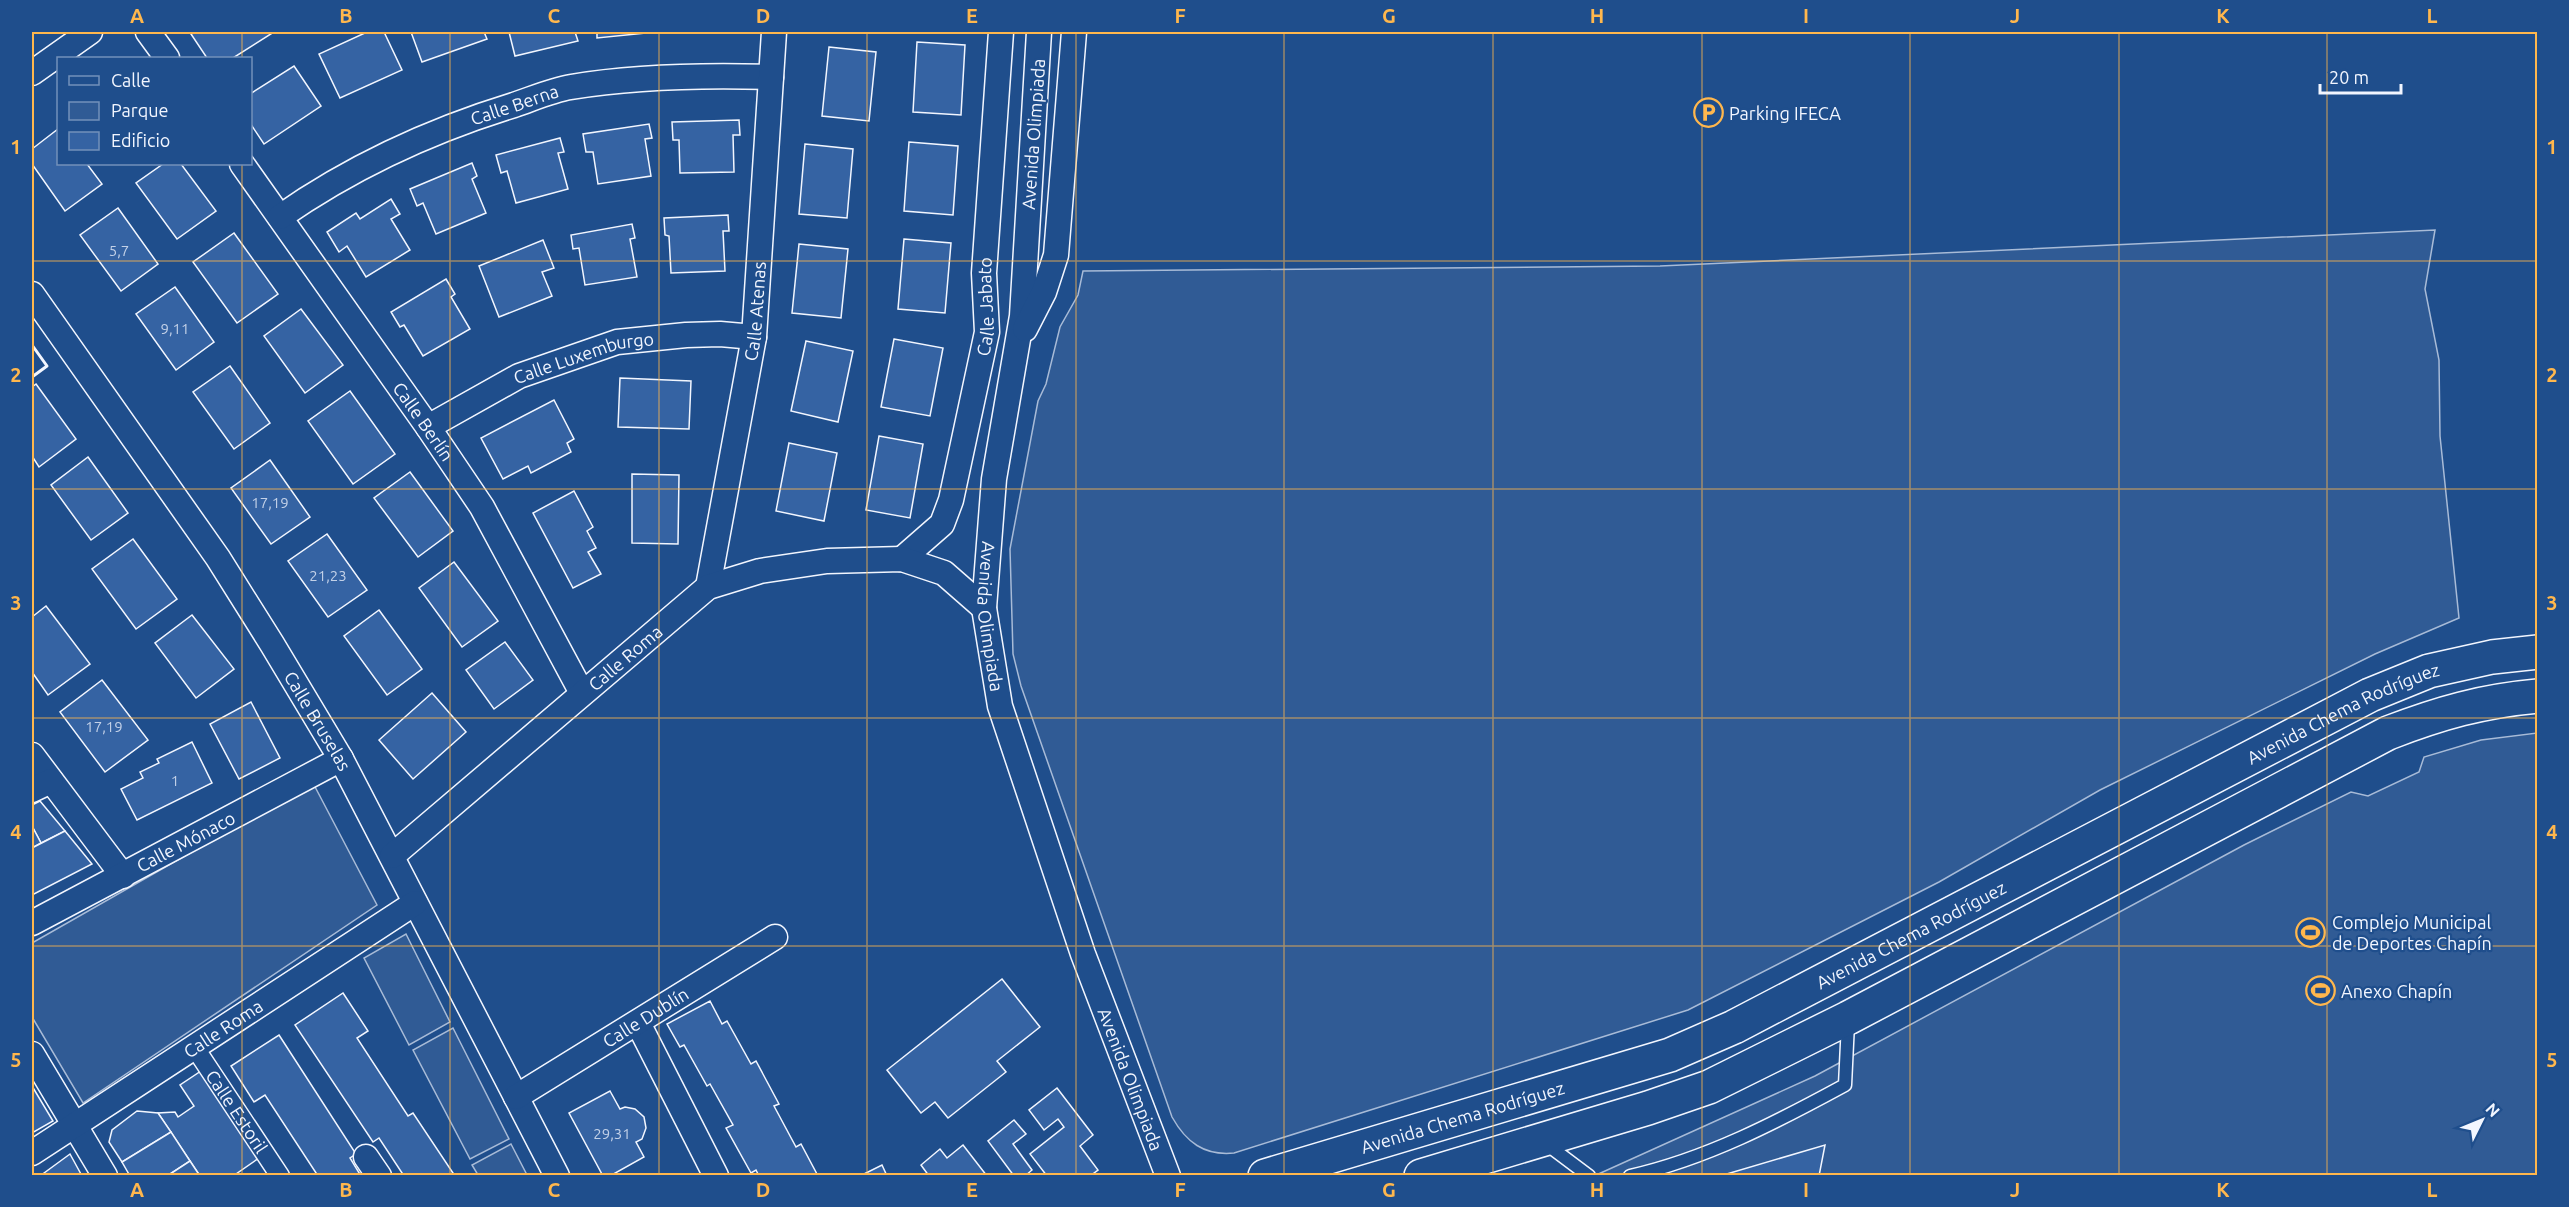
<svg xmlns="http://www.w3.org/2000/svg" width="2569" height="1207" font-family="Ubuntu,sans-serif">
  <rect width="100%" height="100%" fill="#1f4e8c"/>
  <!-- green -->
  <g fill="#305b95" stroke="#a8bbd7" stroke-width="1.5">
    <path d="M 2435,230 L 2425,289 L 2439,360 L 2440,436 L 2459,618 L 2375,654 L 2100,790 L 1939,882 L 1688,1010 L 1234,1153 C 1204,1156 1186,1142 1172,1117 L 1021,686 L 1013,654 L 1010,549 L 1038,401 L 1046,384 L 1060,327 L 1078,295 L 1083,271 L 1660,266 Z"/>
    <polygon points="2537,733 2537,1175 1594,1176 1815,1076 2244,845 2351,792 2368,796 2419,772 2424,757 2481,740"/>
    <polygon points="313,783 377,905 83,1103 32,1017 32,943"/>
    <polygon points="406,934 450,1022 409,1045 364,958"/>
    <polygon points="453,1028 509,1139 470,1159 413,1050"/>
    <polygon points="511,1144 527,1175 478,1175 472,1165"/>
  </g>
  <!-- building -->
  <g fill="#3563a3" stroke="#f2f6ff" stroke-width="1.5">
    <polygon points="195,32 274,32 233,58 207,58 191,34"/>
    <polygon points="367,32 384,32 402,70 340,98 319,54"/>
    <polygon points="411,32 484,32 487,39 422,62"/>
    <polygon points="509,32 575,32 578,41 515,56"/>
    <polygon points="597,32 656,32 597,38"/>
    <polygon points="917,42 965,45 961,115 913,112"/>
    <polygon points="829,47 876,52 869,121 822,116"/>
    <polygon points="294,66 321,106 264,144 250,123 250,94"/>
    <polygon points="739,120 740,135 733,135 734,172 680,173 679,140 673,140 672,122"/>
    <polygon points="649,124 652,138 645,139 651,176 598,184 593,152 586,152 583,134"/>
    <polygon points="58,129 58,164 87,164 102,184 65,211 32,164 32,149"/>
    <polygon points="560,138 564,152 558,153 568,189 516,203 507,171 501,173 496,155"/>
    <polygon points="909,142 958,146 953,215 904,211"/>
    <polygon points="805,144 853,149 847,218 799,214"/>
    <polygon points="472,163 477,176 472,179 486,213 436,234 423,203 417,206 410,189"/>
    <polygon points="163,164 181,164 216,211 177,239 136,183"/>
    <polygon points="391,199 400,214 391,219 410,250 366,277 347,246 339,252 327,232 356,213 360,219"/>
    <polygon points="118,208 158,264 121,291 80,235"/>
    <polygon points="728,215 729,231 723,231 725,271 671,273 669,236 665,235 664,218"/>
    <polygon points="632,224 635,238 630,239 637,277 585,285 579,248 573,249 571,235"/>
    <polygon points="234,233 278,294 237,323 193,262"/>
    <polygon points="904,239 951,243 945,313 898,309"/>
    <polygon points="543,240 554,268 542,272 552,296 499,317 479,266"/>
    <polygon points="799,244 848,249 841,318 792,313"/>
    <polygon points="446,279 455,294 451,297 470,329 423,356 404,325 400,327 391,312"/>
    <polygon points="175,287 214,342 176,370 136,314"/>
    <polygon points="301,309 343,365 305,393 264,336"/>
    <polygon points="894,339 943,348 930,416 881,407"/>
    <polygon points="806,341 853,351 838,422 791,411"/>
    <polygon points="230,366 270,423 234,449 193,392"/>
    <polygon points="620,378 691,381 689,429 618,427"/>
    <polygon points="36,384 76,439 39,467 32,456 32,387"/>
    <polygon points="350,391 395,454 353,484 308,421"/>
    <polygon points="554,400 574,439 567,443 571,452 531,473 528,466 503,479 481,438"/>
    <polygon points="879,436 923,444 910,518 866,510"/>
    <polygon points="789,443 837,453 824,521 776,511"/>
    <polygon points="88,457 128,513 91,540 51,485"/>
    <polygon points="270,460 310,517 271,544 231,488"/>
    <polygon points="410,472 453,531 418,557 374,498"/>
    <polygon points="632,474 679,475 678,544 632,543"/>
    <polygon points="574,491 593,527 587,531 596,548 588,552 601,574 573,588 533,513"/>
    <polygon points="327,534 367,590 328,617 288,561"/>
    <polygon points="133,539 177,599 136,629 92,569"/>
    <polygon points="454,562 498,621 462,647 419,588"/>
    <polygon points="46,606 90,664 48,695 32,672 32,617"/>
    <polygon points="379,610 422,669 387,695 344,636"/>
    <polygon points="192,615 234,669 196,698 155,643"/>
    <polygon points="505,642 533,680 494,709 466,670"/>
    <polygon points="102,680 148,740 105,772 60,712"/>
    <polygon points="432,693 466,732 413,779 379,740"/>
    <polygon points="251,702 280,758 239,779 210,724"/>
    <polygon points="192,742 212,783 137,820 121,789 143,778 140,772 159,763 157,759"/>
    <polygon points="40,801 65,831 41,843 32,826 32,805"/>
    <polygon points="32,826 41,843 32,848"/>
    <polygon points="65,831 92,864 32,895 32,848"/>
    <polygon points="1002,979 1040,1027 997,1061 1006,1072 948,1118 935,1102 921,1113 887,1070"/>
    <polygon points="343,993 368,1031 357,1038 408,1116 413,1113 455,1176 404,1176 379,1138 373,1142 295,1025"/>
    <polygon points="710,1001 722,1024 727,1021 751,1064 756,1061 779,1104 774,1106 796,1147 801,1144 818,1176 759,1176 756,1170 751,1173 726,1128 733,1125 710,1084 707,1086 684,1045 680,1047 667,1024"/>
    <polygon points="279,1035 356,1154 350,1158 361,1176 318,1176 265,1095 254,1102 231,1066"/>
    <polygon points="201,1071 259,1158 233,1176 200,1176 158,1113 175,1112 178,1117 194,1106 180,1085"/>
    <polygon points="32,1086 53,1121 32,1133"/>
    <polygon points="1057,1088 1093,1135 1080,1146 1098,1170 1090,1176 1047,1176 1030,1154 1064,1127 1058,1119 1044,1130 1029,1110"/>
    <polygon points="610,1091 620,1109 625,1107 635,1109 644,1117 646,1128 642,1139 636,1142 644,1157 610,1176 603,1176 569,1113"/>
    <polygon points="137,1111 158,1113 171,1132 122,1162 109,1142 112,1130"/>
    <polygon points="1014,1120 1026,1134 1013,1144 1032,1170 1025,1176 1014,1176 988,1141"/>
    <polygon points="171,1132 190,1161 167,1176 130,1176 122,1162"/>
    <polygon points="963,1145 987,1176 929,1176 921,1165 940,1149 947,1158"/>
    <polygon points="1825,1145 1819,1176 1720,1176"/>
    <polygon points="70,1154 82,1176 40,1176"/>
    <polygon points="190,1161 200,1176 167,1176"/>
    <polygon points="882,1165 887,1176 862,1175"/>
  </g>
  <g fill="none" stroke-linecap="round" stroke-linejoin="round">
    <defs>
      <g id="service">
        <polyline points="1545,1143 1589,1176"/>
        <path d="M 1630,1176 C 1706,1159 1777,1122 1845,1085 L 1848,1023"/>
      </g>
      <g id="pedestrian">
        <path id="s1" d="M 195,1048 L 280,1176"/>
      </g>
      <g id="minor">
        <polyline points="148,32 167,58"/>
        <path id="s2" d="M 1039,32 L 1022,316 L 994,479 L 984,608 L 1000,706 L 1083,954 L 1168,1176"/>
        <polyline points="32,73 90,32"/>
        <path id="s3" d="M 242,164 L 428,427 L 482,507 L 582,693"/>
        <path id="s4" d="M 280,217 C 353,166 429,131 514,105 C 532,99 552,90 571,87 C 637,76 704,75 771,77"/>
        <path id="s5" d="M 32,294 L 218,558 L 272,644 L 341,759 L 557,1176"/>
        <polyline points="1025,329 1044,292 1056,255 1074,32"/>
        <path id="s6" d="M 428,427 L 519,376 L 617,342 L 686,335 L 720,334 L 754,337"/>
        <path id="s7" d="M 902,559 L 942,524 L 951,500 L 987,332 L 984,273 L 1001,32"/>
        <path id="s8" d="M 708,587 L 754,337 L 774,32"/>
        <polyline points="32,755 123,876"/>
        <polyline points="32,790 51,781"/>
        <path id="s9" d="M 392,856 L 708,587 L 760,571 L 827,561 L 902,559 L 944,573 L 984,608"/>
        <path id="s10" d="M 32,923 L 341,759"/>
        <polyline points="638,1023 716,1176"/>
        <polyline points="32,1054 105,1176"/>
        <path id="s11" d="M 516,1097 L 775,937"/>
        <path id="s12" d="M 32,1153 L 415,903"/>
        <polyline points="366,1157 379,1176"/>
      </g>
      <g id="secondary">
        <path id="s13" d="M 1265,1176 L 1670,1055 L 1734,1027 L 2370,695 L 2429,671 L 2492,657 L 2538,652"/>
        <path d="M 1421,1176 L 1648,1108 L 1709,1087 L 1848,1018 L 2388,733 C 2440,713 2482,701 2538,696"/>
      </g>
    </defs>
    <!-- service casing -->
    <use href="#service" stroke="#f2f6ff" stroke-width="15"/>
    <!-- pedestrian casing -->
    <use href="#pedestrian" stroke="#f2f6ff" stroke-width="21"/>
    <!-- minor casing -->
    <use href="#minor" stroke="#f2f6ff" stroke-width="27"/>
    <!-- secondary casing -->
    <use href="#secondary" stroke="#f2f6ff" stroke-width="36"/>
    <!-- service -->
    <use href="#service" stroke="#1f4e8c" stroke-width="12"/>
    <!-- pedestrian -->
    <use href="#pedestrian" stroke="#1f4e8c" stroke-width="18"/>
    <!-- minor -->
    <use href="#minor" stroke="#1f4e8c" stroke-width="24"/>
    <!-- secondary -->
    <use href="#secondary" stroke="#1f4e8c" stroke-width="33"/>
    <!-- wall -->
    <polyline stroke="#f2f6ff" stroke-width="3" points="32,345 47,366 32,377"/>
  </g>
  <!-- grid -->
  <path fill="none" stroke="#ffb74d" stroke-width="1.5" stroke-opacity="0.55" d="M 242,32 L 242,58M 450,32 L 450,1176M 659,32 L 659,1176M 867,32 L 867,1176M 1076,32 L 1076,1176M 1284,32 L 1284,1176M 1493,32 L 1493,1176M 1702,32 L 1702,1176M 1910,32 L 1910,1176M 2119,32 L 2119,1176M 2327,32 L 2327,1176M 242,164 L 242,1176M 32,261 L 2538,261M 32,489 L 2538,489M 32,718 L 2538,718M 32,946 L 2538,946"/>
  <!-- icons -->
  <defs>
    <symbol id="parking-ring" viewBox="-11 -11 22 22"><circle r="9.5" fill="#1f4e8c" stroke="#ffb74d" stroke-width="1.5"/><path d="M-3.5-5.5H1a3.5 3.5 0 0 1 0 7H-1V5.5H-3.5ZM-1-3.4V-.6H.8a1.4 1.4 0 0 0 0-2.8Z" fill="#ffb74d"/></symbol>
    <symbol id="stadium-ring" viewBox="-11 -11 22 22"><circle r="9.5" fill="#1f4e8c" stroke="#ffb74d" stroke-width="1.5"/><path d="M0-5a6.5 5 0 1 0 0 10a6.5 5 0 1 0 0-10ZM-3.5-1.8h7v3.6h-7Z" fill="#ffb74d"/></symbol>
  </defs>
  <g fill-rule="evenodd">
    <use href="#parking-ring" x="1692" y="96" width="33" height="33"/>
    <use href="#stadium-ring" x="2294" y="916" width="33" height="33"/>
    <use href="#stadium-ring" x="2304" y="974" width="33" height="33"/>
  </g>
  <g text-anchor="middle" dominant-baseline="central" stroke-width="4.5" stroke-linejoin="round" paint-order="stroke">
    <!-- number labels -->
    <g font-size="15" fill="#c3d1e8">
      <text x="119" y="250">5,7</text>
      <text x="175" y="328">9,11</text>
      <text x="270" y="502">17,19</text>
      <text x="328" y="575">21,23</text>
      <text x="104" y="726">17,19</text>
      <text x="175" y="780">1</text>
      <text x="612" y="1133">29,31</text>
    </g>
    <!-- street labels -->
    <g font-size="18" fill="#f2f6ff" stroke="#1f4e8c">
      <text stroke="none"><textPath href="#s4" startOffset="261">Calle Berna</textPath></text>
      <text transform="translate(1033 134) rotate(-86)">Avenida Olimpiada</text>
      <text stroke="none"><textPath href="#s7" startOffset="276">Calle Jabato</textPath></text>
      <text stroke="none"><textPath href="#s8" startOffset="280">Calle Atenas</textPath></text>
      <text stroke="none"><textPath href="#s6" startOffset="172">Calle Luxemburgo</textPath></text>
      <text stroke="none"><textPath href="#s3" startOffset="315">Calle Berlín</textPath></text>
      <text stroke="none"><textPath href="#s2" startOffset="588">Avenida Olimpiada</textPath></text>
      <text stroke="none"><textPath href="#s9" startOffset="306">Calle Roma</textPath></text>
      <text stroke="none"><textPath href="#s13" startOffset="1178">Avenida Chema Rodríguez</textPath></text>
      <text stroke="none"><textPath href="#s5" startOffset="514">Calle Bruselas</textPath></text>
      <text stroke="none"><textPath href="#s10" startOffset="174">Calle Mónaco</textPath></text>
      <text stroke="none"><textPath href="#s13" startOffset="692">Avenida Chema Rodríguez</textPath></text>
      <text stroke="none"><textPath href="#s11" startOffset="152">Calle Dublín</textPath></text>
      <text stroke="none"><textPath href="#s12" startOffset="228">Calle Roma</textPath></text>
      <text stroke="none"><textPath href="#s2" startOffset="1074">Avenida Olimpiada</textPath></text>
      <text stroke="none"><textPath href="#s1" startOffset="76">Calle Estoril</textPath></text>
      <text stroke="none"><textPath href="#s13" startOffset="206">Avenida Chema Rodríguez</textPath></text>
    </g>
    <!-- poi labels -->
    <g font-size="18" fill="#f2f6ff" stroke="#1f4e8c" text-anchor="start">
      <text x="1729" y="113">Parking IFECA</text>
      <text x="2332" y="922">Complejo Municipal<tspan x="2332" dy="21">de Deportes Chapín</tspan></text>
      <text x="2341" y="991">Anexo Chapín</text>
    </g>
  </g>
  <!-- border -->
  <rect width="2569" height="1207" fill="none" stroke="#1f4e8c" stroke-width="66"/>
  <!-- legend -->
  <rect x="57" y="57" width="195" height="108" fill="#1f4e8c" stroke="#7391ba" stroke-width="1.5"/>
  <rect x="69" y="76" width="30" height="9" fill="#1f4e8c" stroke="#7391ba" stroke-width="1.5"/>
  <text x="111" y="87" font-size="18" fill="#f2f6ff">Calle</text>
  <rect x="69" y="102" width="30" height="18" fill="#305b95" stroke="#7391ba" stroke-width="1.5"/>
  <text x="111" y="117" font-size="18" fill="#f2f6ff">Parque</text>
  <rect x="69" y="132" width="30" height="18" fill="#3563a3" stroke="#7391ba" stroke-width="1.5"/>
  <text x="111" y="147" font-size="18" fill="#f2f6ff">Edificio</text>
  <!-- north arrow -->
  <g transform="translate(2482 1120) rotate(47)" stroke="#1f4e8c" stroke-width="4.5" paint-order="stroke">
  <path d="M0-4.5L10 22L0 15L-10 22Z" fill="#f2f6ff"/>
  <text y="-9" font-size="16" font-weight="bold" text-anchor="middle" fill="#f2f6ff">N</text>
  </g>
  <!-- scale -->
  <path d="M2320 84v9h81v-9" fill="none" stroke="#f2f6ff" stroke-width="3"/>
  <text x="2329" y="84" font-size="18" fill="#f2f6ff" stroke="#1f4e8c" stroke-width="4.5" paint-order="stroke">20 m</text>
  <rect x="33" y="33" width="2503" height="1141" fill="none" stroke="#ffb74d" stroke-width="2"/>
  <g font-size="20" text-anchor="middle" font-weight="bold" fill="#ffb74d">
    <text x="137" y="23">A</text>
    <text x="346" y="23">B</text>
    <text x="554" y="23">C</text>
    <text x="763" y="23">D</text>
    <text x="972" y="23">E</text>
    <text x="1180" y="23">F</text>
    <text x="1389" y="23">G</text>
    <text x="1597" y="23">H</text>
    <text x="1806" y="23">I</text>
    <text x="2015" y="23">J</text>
    <text x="2223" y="23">K</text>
    <text x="2432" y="23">L</text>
    <text x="16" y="154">1</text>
    <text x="2552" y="154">1</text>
    <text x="16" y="382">2</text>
    <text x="2552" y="382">2</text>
    <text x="16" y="610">3</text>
    <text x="2552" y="610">3</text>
    <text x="16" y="839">4</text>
    <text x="2552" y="839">4</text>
    <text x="16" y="1067">5</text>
    <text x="2552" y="1067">5</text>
    <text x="137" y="1197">A</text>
    <text x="346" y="1197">B</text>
    <text x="554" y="1197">C</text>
    <text x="763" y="1197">D</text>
    <text x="972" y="1197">E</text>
    <text x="1180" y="1197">F</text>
    <text x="1389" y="1197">G</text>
    <text x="1597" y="1197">H</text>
    <text x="1806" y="1197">I</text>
    <text x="2015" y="1197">J</text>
    <text x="2223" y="1197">K</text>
    <text x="2432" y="1197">L</text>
  </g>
</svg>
